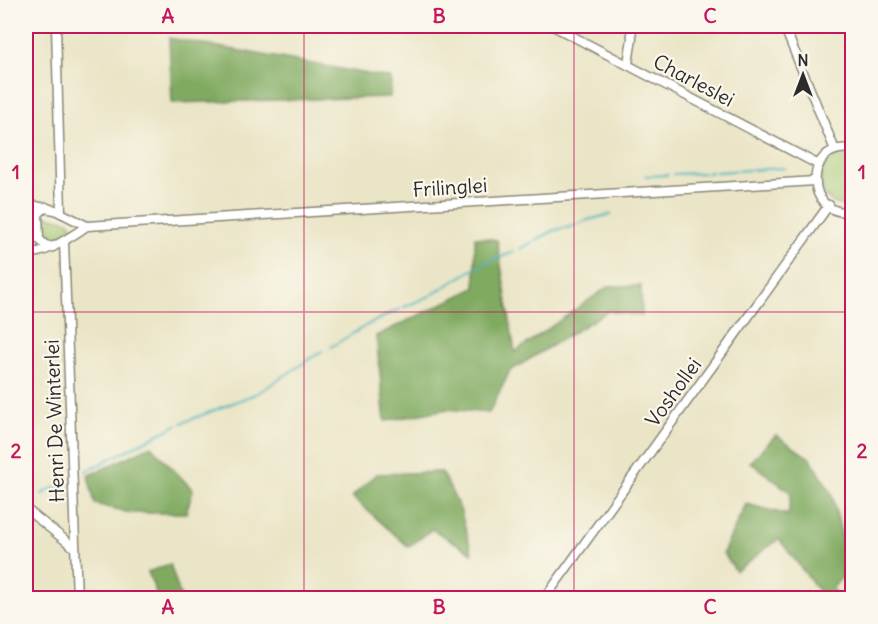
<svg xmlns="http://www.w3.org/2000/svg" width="878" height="624" font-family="Delius,sans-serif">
  <rect width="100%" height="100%" fill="#fbf7ec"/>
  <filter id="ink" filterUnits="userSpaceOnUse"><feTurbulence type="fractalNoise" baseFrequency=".0167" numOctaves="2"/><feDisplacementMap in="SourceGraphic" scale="12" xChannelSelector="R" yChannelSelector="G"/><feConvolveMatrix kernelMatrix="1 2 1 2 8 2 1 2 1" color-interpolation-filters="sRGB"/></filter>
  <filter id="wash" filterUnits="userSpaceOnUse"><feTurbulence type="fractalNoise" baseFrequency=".008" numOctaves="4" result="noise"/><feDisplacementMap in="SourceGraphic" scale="24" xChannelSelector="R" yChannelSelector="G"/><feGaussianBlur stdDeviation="1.35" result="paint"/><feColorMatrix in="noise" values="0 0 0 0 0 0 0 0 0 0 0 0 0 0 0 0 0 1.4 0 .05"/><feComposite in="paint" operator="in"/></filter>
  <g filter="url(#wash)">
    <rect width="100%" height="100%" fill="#eae5c6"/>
    <!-- green -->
    <g fill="#a1c56e" stroke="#66784c" stroke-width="1.5">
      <path d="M 843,154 L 852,155 L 852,206 C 817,210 807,164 843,154 Z"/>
      <polygon points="26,208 33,216 34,240 31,249 26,251"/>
      <path d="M 47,216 L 68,221 L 72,225 C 71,236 52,243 43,237 L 42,220 Z"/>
    </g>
    <!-- forest -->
    <g fill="#80aa61" stroke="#566a46" stroke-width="1.5">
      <polygon points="169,38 391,78 390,97 172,103"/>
      <polygon points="475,237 497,240 515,352 609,286 641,286 642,316 608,311 510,371 489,413 447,409 385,421 376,336 475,288"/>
      <polygon points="776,435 811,459 832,494 849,568 832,589 841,598 824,598 779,539 736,571 723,553 746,504 788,515 791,493 750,462"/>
      <polygon points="151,446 193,490 186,513 130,513 95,504 88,476"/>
      <polygon points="442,472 460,509 472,553 432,529 409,547 352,497 376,474"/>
      <polygon points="170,564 181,598 158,598 148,572"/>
    </g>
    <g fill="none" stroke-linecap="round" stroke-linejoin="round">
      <!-- stream -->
      <g stroke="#44b3be" stroke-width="2">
        <polyline points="716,172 785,168"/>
        <polyline points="707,173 712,172"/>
        <polyline points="673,174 704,173"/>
        <polyline points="645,176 668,175"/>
        <polyline points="520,249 555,230 570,227 588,220 612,214"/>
        <polyline points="433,294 480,265 514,252"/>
        <polyline points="404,307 430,296"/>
        <polyline points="331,347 367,325 400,309"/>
        <polyline points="182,423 258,393 322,351"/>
        <polyline points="86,471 177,425"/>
        <polyline points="42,494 53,488 61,487"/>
      </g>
    </g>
  </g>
  <g filter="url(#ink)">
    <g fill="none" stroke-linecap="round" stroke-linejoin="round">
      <defs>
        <g id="street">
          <polyline points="56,26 61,213"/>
          <polyline points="553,26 819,165"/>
          <polyline points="784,26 835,150"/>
          <polyline points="628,64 632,38 631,26"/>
          <path d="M 852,149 C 802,141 805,220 852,211"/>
          <polyline points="26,204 55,210 87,226"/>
          <polyline points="46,207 38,214 39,239 45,245 53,247"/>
          <polyline points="64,242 77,598"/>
          <path d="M 26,254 C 50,252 67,239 87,226 L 815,181"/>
          <polyline points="26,509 75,548"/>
          <polyline points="545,598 829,205"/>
        </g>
      </defs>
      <!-- street casing -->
      <use href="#street" stroke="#8a8878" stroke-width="11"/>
      <!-- street -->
      <use href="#street" stroke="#fff" stroke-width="8"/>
    </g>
  </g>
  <!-- grid -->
  <path fill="none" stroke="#c2185b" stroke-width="1.5" stroke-opacity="0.55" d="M 304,26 L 304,598M 574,26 L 574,598M 26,312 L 852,312"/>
  <g text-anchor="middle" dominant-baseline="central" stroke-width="4.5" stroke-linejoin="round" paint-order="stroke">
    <!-- street labels -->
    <g font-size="20" fill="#2b2b2b" stroke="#fbf7ec">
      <text transform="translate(694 80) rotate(28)">Charleslei</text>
      <text transform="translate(450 187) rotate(-4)">Frilinglei</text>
      <text transform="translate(673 392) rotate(-54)">Voshollei</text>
      <text transform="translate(54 421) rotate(-92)">Henri De Winterlei</text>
    </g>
  </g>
  <!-- margin -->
  <rect width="878" height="624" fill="none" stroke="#fbf7ec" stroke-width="66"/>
  <!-- north arrow -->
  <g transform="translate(803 75)" stroke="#fbf7ec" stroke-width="4.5" paint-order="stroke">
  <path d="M0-4.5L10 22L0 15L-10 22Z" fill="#2b2b2b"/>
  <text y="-9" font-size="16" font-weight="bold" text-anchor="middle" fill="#2b2b2b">N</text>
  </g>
  <rect x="33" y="33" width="812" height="558" fill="none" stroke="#c2185b" stroke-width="2"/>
  <g font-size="20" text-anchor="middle" font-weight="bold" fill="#c2185b">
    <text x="168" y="23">A</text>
    <text x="439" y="23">B</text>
    <text x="710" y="23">C</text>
    <text x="16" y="179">1</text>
    <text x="862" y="179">1</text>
    <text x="16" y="458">2</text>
    <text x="862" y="458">2</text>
    <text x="168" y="614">A</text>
    <text x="439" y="614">B</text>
    <text x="710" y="614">C</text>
  </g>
</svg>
